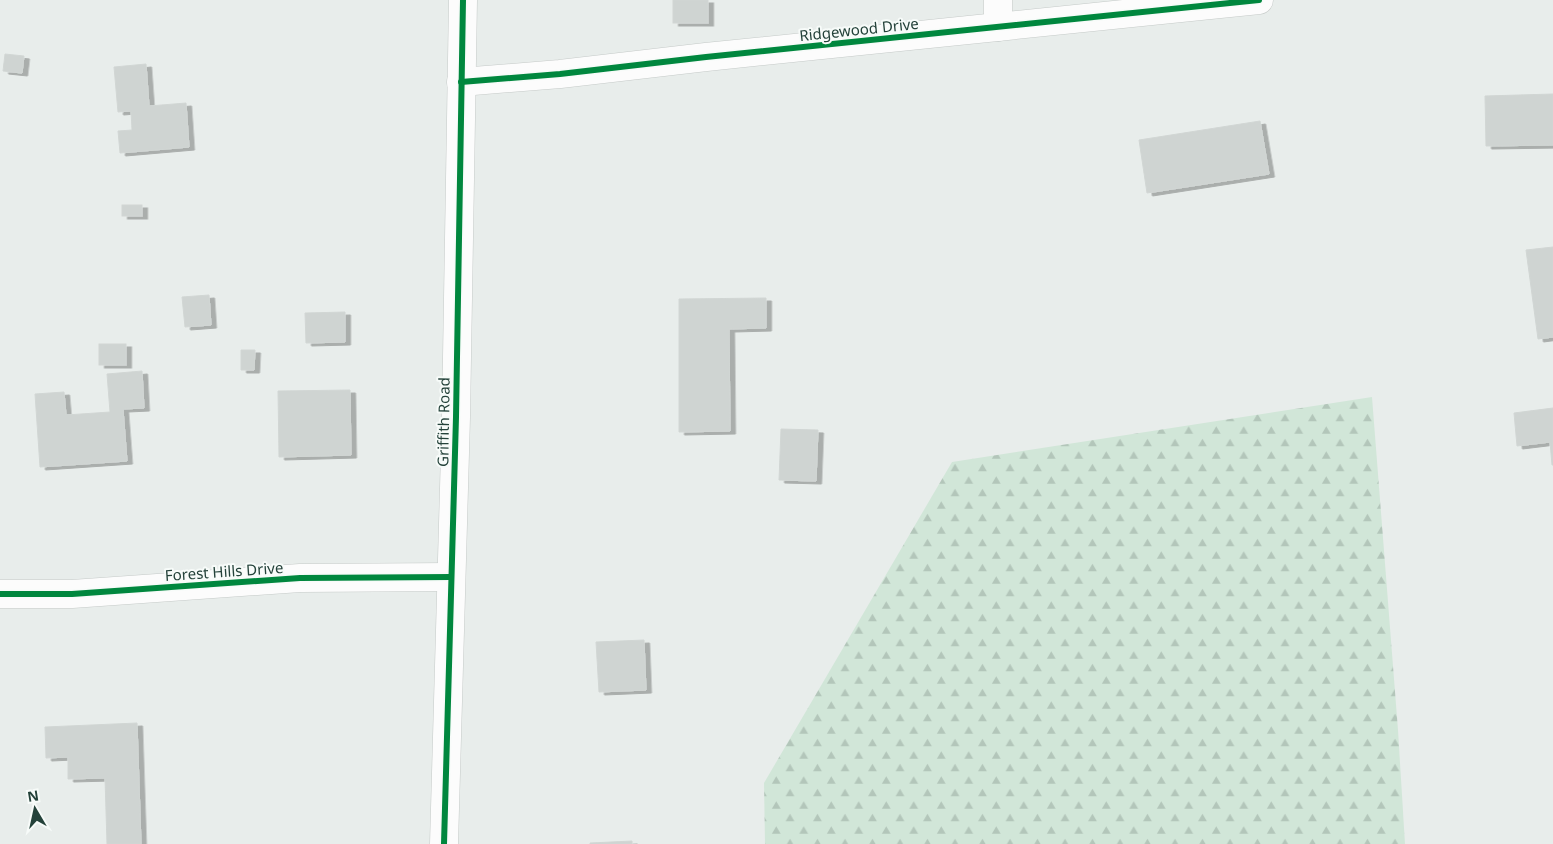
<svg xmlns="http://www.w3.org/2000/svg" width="1553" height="844" font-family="'Noto Sans',sans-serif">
  <defs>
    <pattern id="forest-firs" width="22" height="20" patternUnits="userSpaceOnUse" patternTransform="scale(1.25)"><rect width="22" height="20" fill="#d1e6d8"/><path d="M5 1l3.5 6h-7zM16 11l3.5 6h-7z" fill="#b3c6ba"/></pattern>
    <filter id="shadow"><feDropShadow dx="5.5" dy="3" stdDeviation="0" flood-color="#0004"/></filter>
  </defs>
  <rect width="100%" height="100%" fill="#e8edeb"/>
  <!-- forest -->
  <polygon fill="url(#forest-firs)" points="1372,397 1398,730 1405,844 765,844 764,783 952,462"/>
  <!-- building -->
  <g fill="#cfd4d2" stroke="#d1d6d4" filter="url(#shadow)">
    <rect x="673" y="0" width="35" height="23"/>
    <polygon points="5,54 24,56 22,73 3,71"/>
    <polygon points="146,64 149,106 186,103 189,147 120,153 118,131 132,130 131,111 118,112 114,67"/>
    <polygon points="1553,94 1553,145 1486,146 1485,96"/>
    <polygon points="1260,121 1269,174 1147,193 1139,140"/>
    <rect x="122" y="205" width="20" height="11"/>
    <polygon points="1553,247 1553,337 1538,339 1526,250"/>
    <polygon points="209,295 211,325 185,327 182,297"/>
    <polygon points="766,298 766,328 729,329 730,431 679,432 679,299"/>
    <polygon points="345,312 345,342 306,343 305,313"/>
    <rect x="99" y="344" width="27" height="21"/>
    <polygon points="241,350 255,350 254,370 241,370"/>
    <polygon points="142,371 144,408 123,409 127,461 40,467 35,394 64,392 66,415 110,412 107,374"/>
    <polygon points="350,390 351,455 279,457 278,391"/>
    <polygon points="1553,408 1553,465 1552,465 1550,442 1517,446 1514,413"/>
    <polygon points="781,429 818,430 816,481 779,480"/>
    <polygon points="644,640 646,690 599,692 596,642"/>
    <polygon points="137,723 141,844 107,844 105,778 68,779 68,757 46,758 45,727"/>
    <polygon points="632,841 632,844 590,844 590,843"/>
  </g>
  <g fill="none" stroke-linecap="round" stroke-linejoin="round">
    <defs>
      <g id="minor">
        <polyline points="998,27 998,0"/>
        <polyline points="461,82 560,74 706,57 1259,0"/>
        <polyline points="0,594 72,594 300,578 451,577"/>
        <polyline points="444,844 456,417 463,0"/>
      </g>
    </defs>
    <!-- minor casing -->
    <use href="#minor" stroke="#c5cac8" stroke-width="29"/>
    <!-- minor -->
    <use href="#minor" stroke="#fcfcfc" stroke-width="28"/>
    <defs>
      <g id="cycleway">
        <polyline points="461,82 560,74 706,57 1259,0"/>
        <polyline points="0,594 72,594 300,578 451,577"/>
        <polyline points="444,844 456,417 463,0"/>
      </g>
    </defs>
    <!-- cycleway casing -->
    <use href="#cycleway" stroke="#f7fbf9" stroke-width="9"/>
    <!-- cycleway -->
    <use href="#cycleway" stroke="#00873e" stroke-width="6"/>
  </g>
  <g text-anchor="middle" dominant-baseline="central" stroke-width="4" stroke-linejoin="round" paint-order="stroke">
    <!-- street labels -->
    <g font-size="15" fill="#24423a" stroke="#f7fbf9">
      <text transform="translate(859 29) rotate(-6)">Ridgewood Drive</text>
      <text transform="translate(443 422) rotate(-89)">Griffith Road</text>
      <text transform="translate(224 571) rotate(-4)">Forest Hills Drive</text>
    </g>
  </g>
  <!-- north arrow -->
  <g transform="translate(35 809) rotate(351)" stroke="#f7fbf9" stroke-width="4" paint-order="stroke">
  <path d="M0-4L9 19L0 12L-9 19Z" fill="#24423a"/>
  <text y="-8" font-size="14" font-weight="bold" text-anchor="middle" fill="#24423a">N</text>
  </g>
</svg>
